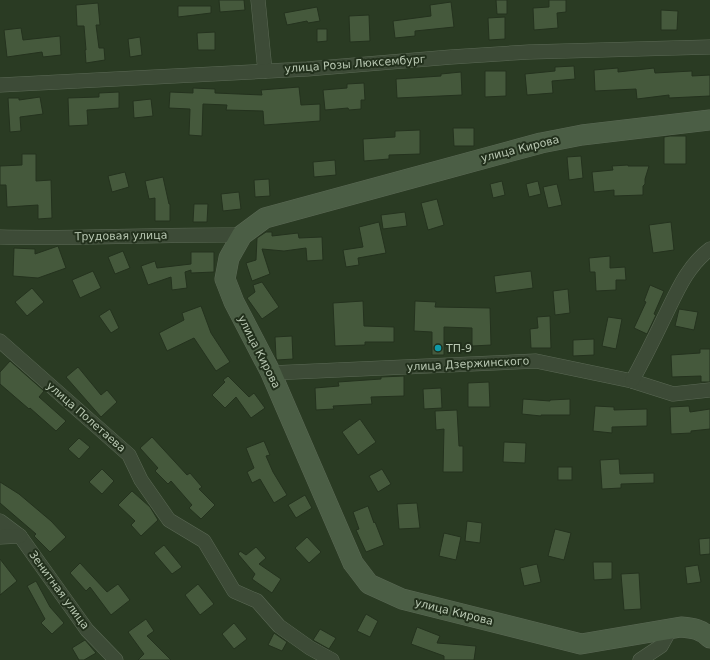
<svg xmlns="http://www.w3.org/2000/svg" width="710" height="660" font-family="'DejaVu Sans',sans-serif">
  <rect width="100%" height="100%" fill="#2a3b23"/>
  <!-- building -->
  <g fill="#45593c" stroke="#24321e">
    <polygon points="219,0 244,0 245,10 220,12"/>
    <polygon points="496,0 507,0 507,14 497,14"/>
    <polygon points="549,0 566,0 566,12 557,13 558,28 534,30 533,8 549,7"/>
    <polygon points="451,2 454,27 415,31 415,36 395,38 393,21 431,16 430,5"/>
    <polygon points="98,3 100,25 96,25 99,48 104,48 105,60 86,63 85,50 86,50 84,26 77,26 76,5"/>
    <polygon points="178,6 211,6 211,13 178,17"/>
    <polygon points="317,7 320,21 308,23 307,21 287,25 284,13"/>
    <polygon points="661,10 678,11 677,30 661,30"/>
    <polygon points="369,15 370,41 350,42 349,16"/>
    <polygon points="505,17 505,39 489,40 488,18"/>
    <polygon points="21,28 23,40 60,36 61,55 43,57 42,52 7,57 4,30"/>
    <polygon points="317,29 327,29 327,41 317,42"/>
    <polygon points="215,32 215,50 198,50 197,33"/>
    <polygon points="140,37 142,55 130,57 128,39"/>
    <polygon points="574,66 575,79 552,81 553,93 527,95 525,74 555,71 555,67"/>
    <polygon points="618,68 618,72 654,68 655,73 692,71 692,76 710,75 710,96 669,98 669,95 637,99 636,89 595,91 594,70"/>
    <polygon points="485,71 506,71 506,96 485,97"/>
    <polygon points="461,72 462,95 397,98 396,79 441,76 441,74"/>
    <polygon points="364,83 365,100 361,100 361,109 349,110 348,108 325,110 323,90 347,88 347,84"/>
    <polygon points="299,87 301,105 320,104 320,121 264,125 263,111 226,110 227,105 203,104 202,136 189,135 190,109 169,108 170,92 193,93 193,88 215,89 215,93 262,95 261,90"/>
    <polygon points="119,92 119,108 87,110 88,125 69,126 68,98 99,97 99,93"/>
    <polygon points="40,97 43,114 20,117 21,131 10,132 8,98 19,98 19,100"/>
    <polygon points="151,99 153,116 134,118 133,101"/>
    <polygon points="453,128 474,128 474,146 454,146"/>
    <polygon points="420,130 420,154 389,155 389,159 364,161 363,139 395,137 395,131"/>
    <polygon points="670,136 686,136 686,164 664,164 664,137"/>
    <polygon points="22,154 36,154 36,181 51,180 52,218 38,219 38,205 7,207 6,185 0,185 0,166 22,165"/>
    <polygon points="581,156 583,178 569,180 567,157"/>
    <polygon points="335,160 336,175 314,177 313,162"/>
    <polygon points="628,165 628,166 649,166 645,179 645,184 643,186 643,195 614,196 614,190 594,192 592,172 613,170 612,166"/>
    <polygon points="125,172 129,187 112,192 108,176"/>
    <polygon points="163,177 169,204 170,204 170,221 155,221 155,198 149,199 145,181"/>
    <polygon points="269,179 270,196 255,197 254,180"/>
    <polygon points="502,181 505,195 493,198 490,184"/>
    <polygon points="538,181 541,194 529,197 526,184"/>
    <polygon points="557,184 562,205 548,208 543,187"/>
    <polygon points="239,192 241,209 223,211 221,194"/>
    <polygon points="437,199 444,225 428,230 421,203"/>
    <polygon points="194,204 208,204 207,222 193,222"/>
    <polygon points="405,212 407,226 383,229 381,215"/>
    <polygon points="379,222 386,253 358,258 359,265 346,267 343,250 363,247 359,227"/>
    <polygon points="671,222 674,250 653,253 649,225"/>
    <polygon points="266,232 272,232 272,236 298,233 299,238 322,237 323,260 307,261 306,248 284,251 262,249 270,274 252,281 246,263 256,260 257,238"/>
    <polygon points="58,246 66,268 38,278 13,276 14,248 35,249 35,254"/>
    <polygon points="123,251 130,268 115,274 108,257"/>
    <polygon points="191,252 214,252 214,272 191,273 191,270 185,272 187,288 172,290 171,277 148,285 141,266 155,261 157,268 191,264"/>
    <polygon points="610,256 610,268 625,267 626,280 616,280 616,290 596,291 595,272 590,272 589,258"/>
    <polygon points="93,271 101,288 80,298 72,280"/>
    <polygon points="531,271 533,288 496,293 494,276"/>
    <polygon points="262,282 279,307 262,319 247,298 255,292 253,285"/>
    <polygon points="650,285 664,291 654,314 656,315 647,334 634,328 646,302 644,301"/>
    <polygon points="32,288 44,302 27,316 15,302"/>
    <polygon points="568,289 570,313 555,315 553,291"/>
    <polygon points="363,301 364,326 394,327 394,342 365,342 365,345 335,346 333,303"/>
    <polygon points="415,301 436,302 435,307 490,308 491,345 472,346 472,328 444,327 444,355 432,355 432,332 414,331"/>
    <polygon points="201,306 211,333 230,362 216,371 194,338 167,351 159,333 184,320 182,313"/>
    <polygon points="110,309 119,328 111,333 99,316"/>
    <polygon points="679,309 698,312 694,330 675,326"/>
    <polygon points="550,316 551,348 531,348 530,329 538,328 537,317"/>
    <polygon points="608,317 622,319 616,349 602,346"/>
    <polygon points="292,336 293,359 277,360 276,357 275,337"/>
    <polygon points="594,339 594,355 573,356 573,340"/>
    <polygon points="700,349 710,349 710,382 701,382 701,376 672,377 671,355 700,353"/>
    <polygon points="10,361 44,391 39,397 66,421 56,431 30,408 29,409 0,384 0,372"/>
    <polygon points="78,367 101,395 107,390 117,402 101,417 66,377"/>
    <polygon points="228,376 249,397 254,393 265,408 251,418 236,397 225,408 212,395 225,382 223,380"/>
    <polygon points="404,376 404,396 371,397 372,404 333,406 334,409 316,410 315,388 339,386 338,382 381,379 381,377"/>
    <polygon points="489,382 490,407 468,407 468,383"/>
    <polygon points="441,388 442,408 424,409 423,389"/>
    <polygon points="523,399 550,401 550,400 570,399 570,415 541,415 541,416 522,414"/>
    <polygon points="595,406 614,407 614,410 647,409 647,426 612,427 612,433 593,431"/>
    <polygon points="689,406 690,412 710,409 710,429 691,431 691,433 671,434 670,407"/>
    <polygon points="457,410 459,446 463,446 463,472 443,472 444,429 436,430 435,411"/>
    <polygon points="360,419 376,442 358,455 342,432"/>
    <polygon points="152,437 187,475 190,473 202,487 199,489 215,505 201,519 189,508 192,505 171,481 168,484 155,471 158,468 140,448"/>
    <polygon points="79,438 90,447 79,459 68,449"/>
    <polygon points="264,441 270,455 266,456 273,472 287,495 274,503 260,479 252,483 247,472 254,468 246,448"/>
    <polygon points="504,442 526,443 525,463 503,462"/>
    <polygon points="619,459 620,474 654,473 654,483 621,484 621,488 602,489 600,460"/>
    <rect x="558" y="467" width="14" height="13"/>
    <polygon points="102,469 114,481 102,494 89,482"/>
    <polygon points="382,469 391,484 378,492 369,476"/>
    <polygon points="0,482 19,494 51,521 66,537 50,552 34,536 36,534 0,503"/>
    <polygon points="132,491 150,507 158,520 141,536 131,525 135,521 118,505"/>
    <polygon points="305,495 312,508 296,518 288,505"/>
    <polygon points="417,503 420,528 399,529 397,504"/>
    <polygon points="368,506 374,523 375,522 384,545 366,552 356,530 359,529 353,512"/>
    <polygon points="467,521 482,523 480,543 465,541"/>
    <polygon points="555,529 571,533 564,560 548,556"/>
    <polygon points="444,533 461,537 456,560 439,556"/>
    <polygon points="307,537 321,552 309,563 295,548"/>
    <polygon points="710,538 710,554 700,555 699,539"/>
    <polygon points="164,545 182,567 172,574 154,553"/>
    <polygon points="256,547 266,558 259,564 281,579 272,593 252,579 255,574 238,554 240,551 246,555"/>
    <polygon points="0,559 17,581 0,595"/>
    <polygon points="593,562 612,562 612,579 594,580"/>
    <polygon points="80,563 107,592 118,584 130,600 111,615 90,587 86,591 70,573"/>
    <polygon points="537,564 541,582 524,586 520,568"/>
    <polygon points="698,565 701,582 687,584 685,567"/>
    <polygon points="639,573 641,609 624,610 621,574"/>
    <polygon points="36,581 50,607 64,623 52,634 41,623 45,619 27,586"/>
    <polygon points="198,584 214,604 200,615 185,595"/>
    <polygon points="366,614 378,621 370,637 357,631"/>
    <polygon points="146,619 154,631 147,636 171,660 138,660 144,654 128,632"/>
    <polygon points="234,623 247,639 234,649 222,634"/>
    <polygon points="417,627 440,636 437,643 476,646 474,660 444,660 444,656 411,644"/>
    <polygon points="320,629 336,638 329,649 313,640"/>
    <polygon points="274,633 287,642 282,651 268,645"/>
    <polygon points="85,640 96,653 84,660 79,660 72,648"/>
  </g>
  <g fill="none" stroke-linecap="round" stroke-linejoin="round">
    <defs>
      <g id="street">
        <polyline points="258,0 265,71"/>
        <polyline points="0,85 307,69 451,57 529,52 710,47"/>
        <path d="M 0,237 C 81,239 161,234 242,235"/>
        <polyline points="0,341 129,455 141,480 169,520 204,541 234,591 257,601 279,626 310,648 332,660"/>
        <polyline points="271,373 536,361 632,381 673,394 710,390"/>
        <path d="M 632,381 C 643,361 653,341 663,320 C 676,294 686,267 710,249"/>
        <polyline points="0,521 20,536 87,630 116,660"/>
        <polyline points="0,537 20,536"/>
        <polyline points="640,660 661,646 671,628"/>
      </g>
      <path id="secondary" d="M 710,120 L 582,135 L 541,143 L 265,218 L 242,235 L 229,258 L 225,279 L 234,302 L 271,373 L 353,563 L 369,584 L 402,599 L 581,644 L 681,627 C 693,628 701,629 710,638"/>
    </defs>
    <!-- street casing -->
    <use href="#street" stroke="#5b6955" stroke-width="15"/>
    <!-- secondary casing -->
    <use href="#secondary" stroke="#5b6955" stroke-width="21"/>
    <!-- street -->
    <use href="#street" stroke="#3d4b37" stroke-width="14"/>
    <!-- secondary -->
    <use href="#secondary" stroke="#4b5e45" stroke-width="20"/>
  </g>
  <!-- markers -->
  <circle fill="#0f9aa8" stroke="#22301c" stroke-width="1.5" cx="438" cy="348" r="4"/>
  <g text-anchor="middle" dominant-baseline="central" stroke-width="4" stroke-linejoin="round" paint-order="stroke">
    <!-- street labels -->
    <g font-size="11" fill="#b8c7b2" stroke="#22301c">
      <text transform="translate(355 64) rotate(-4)">улица Розы Люксембург</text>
      <text transform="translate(520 149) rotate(-14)">улица Кирова</text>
      <text transform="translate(121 236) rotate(-1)">Трудовая улица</text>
      <text transform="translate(259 352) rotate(63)">улица Кирова</text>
      <text transform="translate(468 364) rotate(-3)">улица Дзержинского</text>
      <text transform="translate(86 417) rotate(41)">улица Полетаева</text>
      <text transform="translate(59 590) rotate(54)">Зенитная улица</text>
      <text transform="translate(454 612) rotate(14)">улица Кирова</text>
    </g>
    <!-- poi labels -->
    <g font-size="11" fill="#b8c7b2" stroke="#22301c" text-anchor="start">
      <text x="446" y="348">ТП-9</text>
    </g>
  </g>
</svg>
